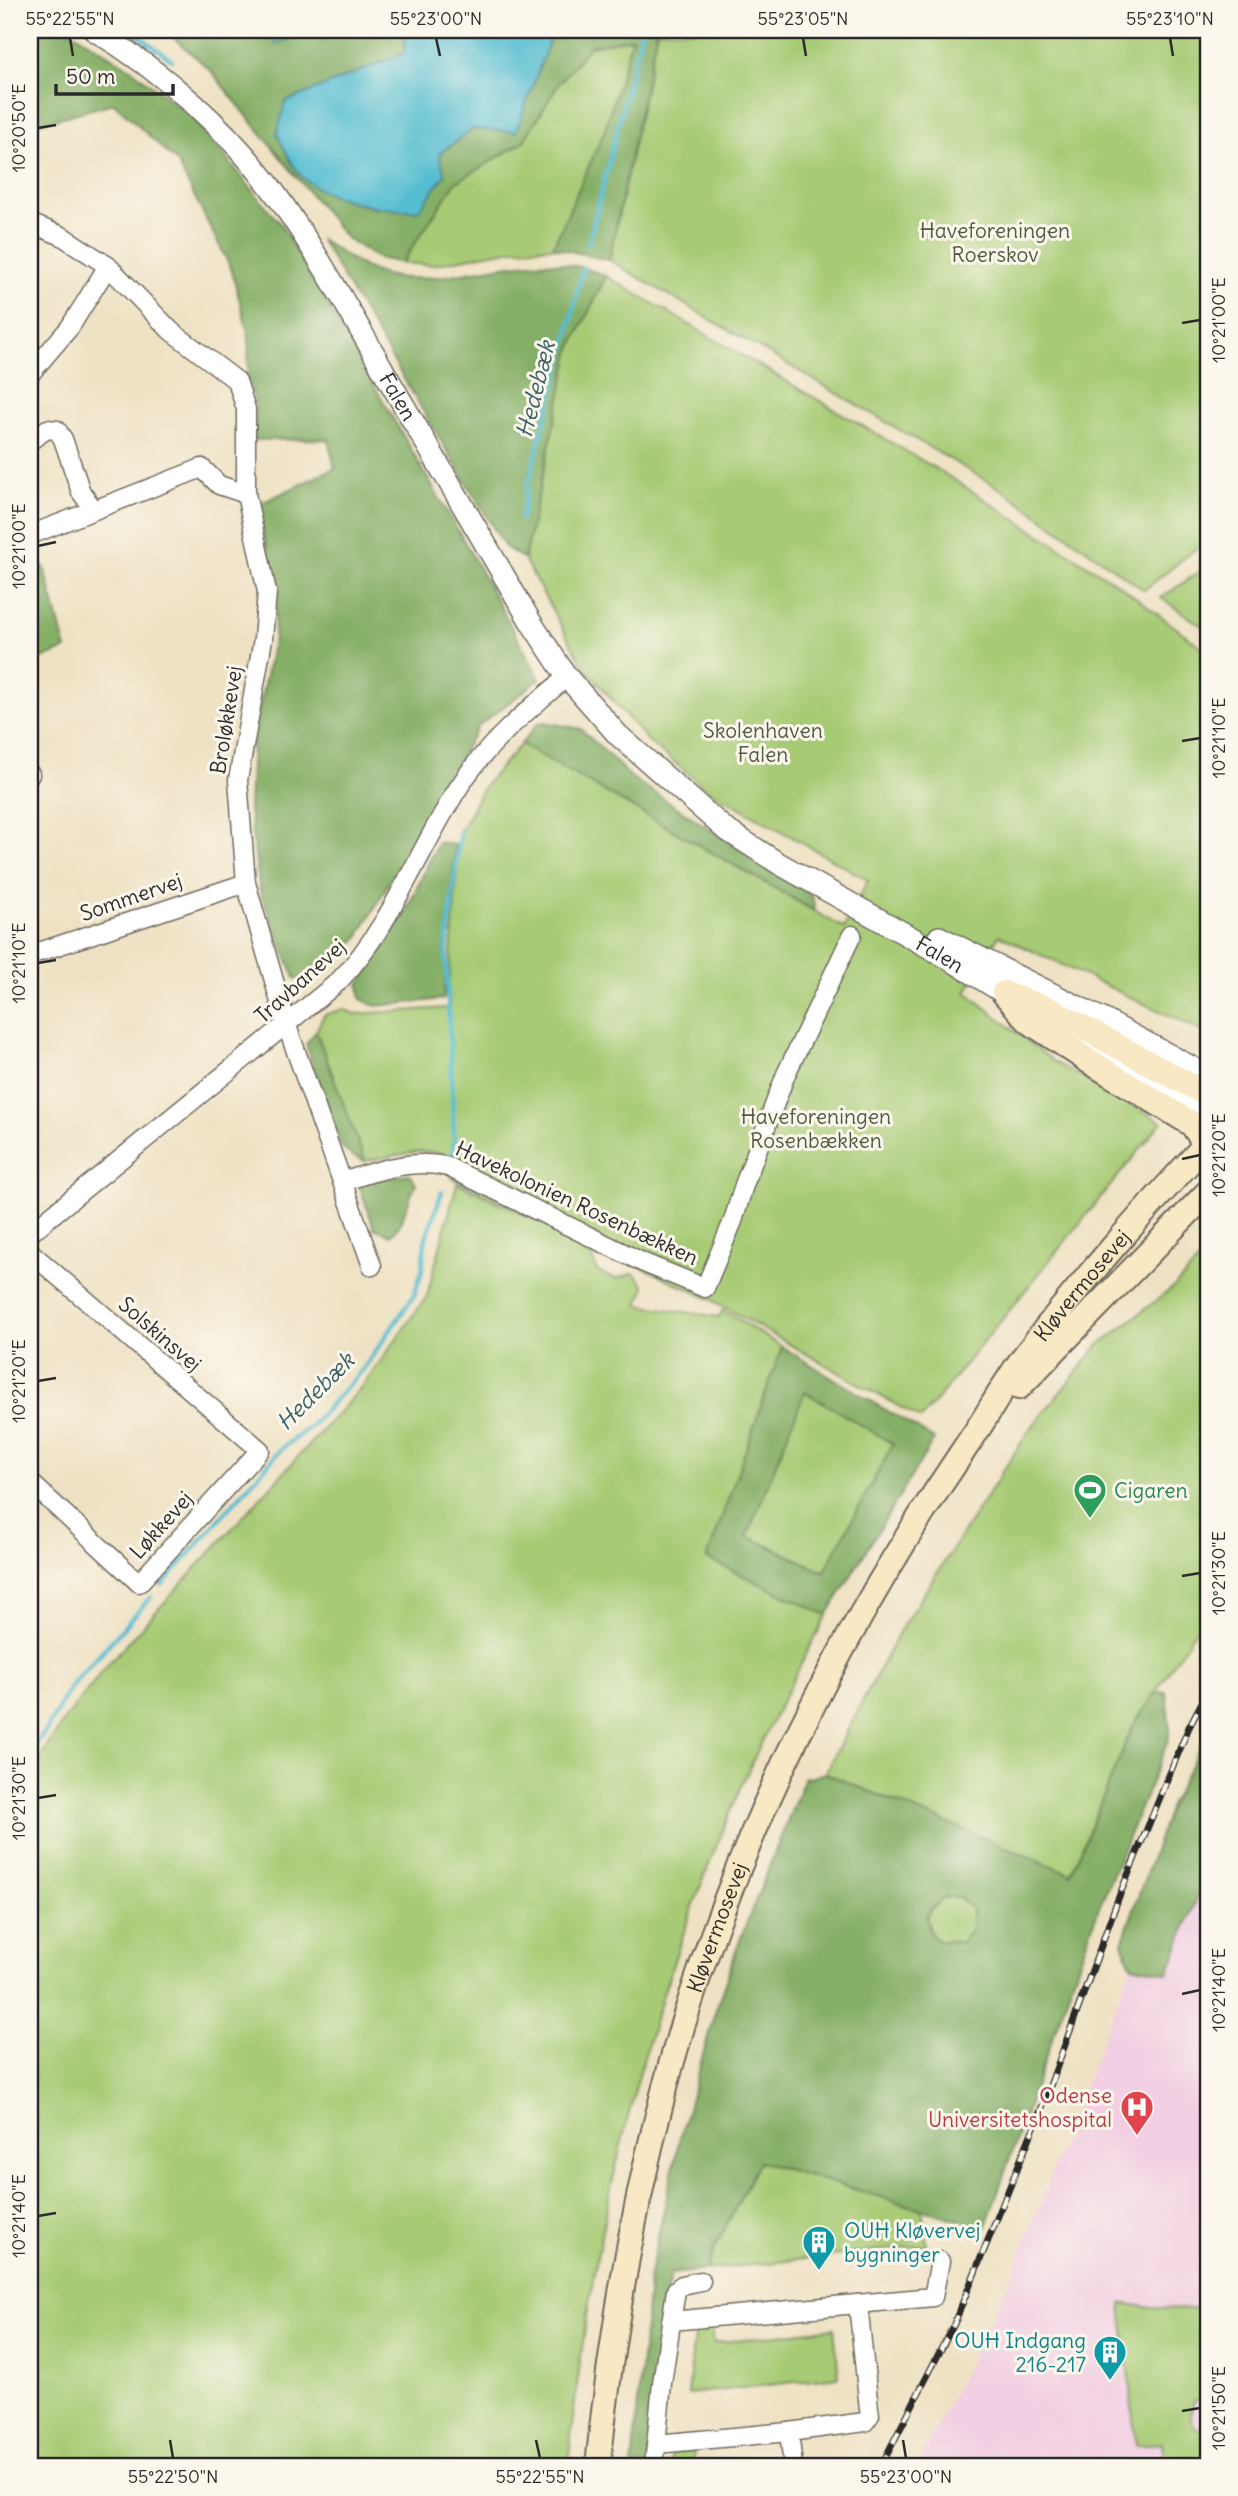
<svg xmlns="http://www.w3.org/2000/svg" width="1238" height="2496" font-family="Delius,sans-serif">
  <rect width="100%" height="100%" fill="#fbf7ec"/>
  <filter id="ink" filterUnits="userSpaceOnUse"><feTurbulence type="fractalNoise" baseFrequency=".0143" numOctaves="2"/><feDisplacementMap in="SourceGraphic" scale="14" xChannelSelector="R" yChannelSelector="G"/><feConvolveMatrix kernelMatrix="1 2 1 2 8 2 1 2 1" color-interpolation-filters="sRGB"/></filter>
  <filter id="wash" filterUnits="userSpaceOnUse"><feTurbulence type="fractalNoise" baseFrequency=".00686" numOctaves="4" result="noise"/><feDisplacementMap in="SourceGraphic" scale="28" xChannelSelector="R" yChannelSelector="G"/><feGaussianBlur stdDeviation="1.57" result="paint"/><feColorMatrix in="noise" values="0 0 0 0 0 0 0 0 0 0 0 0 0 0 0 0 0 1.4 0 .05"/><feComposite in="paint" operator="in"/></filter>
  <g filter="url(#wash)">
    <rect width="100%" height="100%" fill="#efe2c4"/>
    <!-- built -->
    <polygon fill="#f2cfe2" points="1208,1869 1208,2466 917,2466 1014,2271 1131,1965 1168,1973"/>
    <!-- green -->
    <g fill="#a7cb75" stroke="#697b50" stroke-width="2">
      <polygon points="657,30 1208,30 1208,539 1144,590 1004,491 609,260"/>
      <polygon points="632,38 605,130 553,247 513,249 431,265 402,263 455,183 523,142 560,82 590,46"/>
      <polygon points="606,276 940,471 1122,587 1208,652 1208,1034 999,935 966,992 1053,1061 1162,1122 921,1419 710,1299 452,1178 452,1155 420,1151 365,1161 316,1031 324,1015 343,1009 355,1014 447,1008 460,831 484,786 521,744 844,928 868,880 707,789 649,742 584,667 524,559 571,348"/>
      <polygon points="1208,566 1208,630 1161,598"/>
      <path d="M 457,1183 L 586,1244 L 598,1272 L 616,1279 L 634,1273 L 645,1286 L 638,1305 L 719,1317 L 723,1310 L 782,1347 L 708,1559 L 827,1615 C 793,1679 759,1743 731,1810 C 643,2019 589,2241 568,2466 L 30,2466 L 30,1773 L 65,1719 L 108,1664 L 362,1387 L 427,1296 Z"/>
      <polygon points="1208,1251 1208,1611 1132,1728 1071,1874 825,1773 899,1632 1030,1429 1098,1346 1175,1286"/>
      <polygon points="805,1391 893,1444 825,1572 747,1536"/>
      <polygon points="946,1896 959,1897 972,1909 972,1929 961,1942 938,1941 931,1934 926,1917 932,1908"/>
      <polygon points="759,2161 922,2209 927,2245 707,2270 712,2254"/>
      <path d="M 1121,2303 L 1151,2308 L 1208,2309 L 1208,2395 L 1194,2401 L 1190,2414 C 1191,2424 1197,2431 1208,2432 L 1208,2466 L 1165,2466 L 1162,2443 L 1136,2445 Z"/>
      <polygon points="712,2326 714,2343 834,2328 839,2377 688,2394 695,2327"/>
      <polygon points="693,2451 694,2465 763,2458 764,2466 671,2466 672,2453"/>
    </g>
    <!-- forest -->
    <g fill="#85af66" stroke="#586d48" stroke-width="2" fill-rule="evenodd">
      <polygon points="30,30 69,30 134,71 195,120 282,226 468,548 540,679 478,726 357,939 304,981 295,978 260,891 249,810 252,741 274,638 276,589 257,505 335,468 328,439 254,440 255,402 248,376 249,336 231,268 177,162 114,103 30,126"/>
      <polygon points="165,30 266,30 268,37 276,43 321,30 405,31 404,53 285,102 302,176 330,194 376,209 445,175 438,155 473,129 516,131 553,30 657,30 609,260 553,247 605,130 632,38 590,46 560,82 523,142 455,183 402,263 378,258 346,238 210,70"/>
      <path d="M 320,239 C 340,252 362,269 385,275 C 404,280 425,278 444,276 C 503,268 548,250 606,276 L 571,348 L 524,559 L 505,547 Z"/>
      <polygon points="44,566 66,649 30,664 30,572"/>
      <polygon points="544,722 581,729 632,778 812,896 815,911 521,744 538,723"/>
      <polygon points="438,842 455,845 444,999 376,1006 361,999 359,984 406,912"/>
      <polygon points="316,1031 365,1161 352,1156 341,1146 306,1044"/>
      <polygon points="409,1174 416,1183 399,1226 391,1235 374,1228 360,1187 372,1180"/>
      <path d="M 782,1347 L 934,1439 L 827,1615 L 707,1559 ZM 805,1392 L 893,1444 L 824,1572 L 747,1536 Z"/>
      <path d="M 1156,1692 L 1166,1692 L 1170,1731 L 1166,1746 L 1099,1907 L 985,2228 L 759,2161 L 712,2254 L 707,2270 L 670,2274 L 663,2316 L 648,2466 L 632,2466 L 650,2273 L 680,2137 L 715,2012 L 741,1937 L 805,1777 L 810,1778 L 825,1773 L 1071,1874 L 1132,1728 ZM 946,1897 L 959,1897 L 972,1909 L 972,1929 L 961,1942 L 938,1941 L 931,1934 L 926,1917 L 932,1908 Z"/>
      <polygon points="1208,1732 1208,1869 1168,1973 1131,1965 1122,1943 1170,1806"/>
    </g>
    <!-- water -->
    <g fill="#54bdd1" stroke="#40747e" stroke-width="2">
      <polygon points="266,30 321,30 276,43 268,37"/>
      <path d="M 403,30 L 553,30 L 516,132 L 473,129 L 439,154 L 445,175 L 418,211 C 382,209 330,203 302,177 C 292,167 284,147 277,134 L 285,102 L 404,53 L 406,43 Z"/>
    </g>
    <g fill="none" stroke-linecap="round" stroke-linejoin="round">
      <!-- stream -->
      <g stroke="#54bdd1" stroke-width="4.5">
        <polyline points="131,30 172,60"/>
        <polyline points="588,245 642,30"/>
        <polyline points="521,519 528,483 562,359 583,267"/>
        <polyline points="452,1155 454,1135 446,954 460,831"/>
        <polyline points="162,1585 282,1448 311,1426 364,1368 414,1295 422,1271 425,1241 442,1192"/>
        <polyline points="30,1752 45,1732 71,1686 151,1597"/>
      </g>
    </g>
  </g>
  <g filter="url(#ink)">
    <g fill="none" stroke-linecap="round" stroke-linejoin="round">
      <defs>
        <g id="minor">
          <polyline points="30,223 62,236 108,266 171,331 237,381 246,409 246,494 267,592 263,639 238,780 246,883 287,1026 372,1266"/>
          <polyline points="30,374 70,327 108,266"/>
          <polyline points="30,441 47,429 57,430 63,439 81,492 94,510"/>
          <polyline points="30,535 202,468 219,485 246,494"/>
          <polyline points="30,775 30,774"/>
          <polyline points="30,955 246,883"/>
          <path d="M 342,1182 C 375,1171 414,1158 448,1167 L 644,1263 L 705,1288 L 733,1221 L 744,1185 L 786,1074 L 852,935"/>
          <path d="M 30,1233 L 338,982 C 392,926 417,852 459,787 C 487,743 528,710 567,677"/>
          <polyline points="30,1252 260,1450 139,1583 30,1482"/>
          <polyline points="671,2321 933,2297 940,2261"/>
          <polyline points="789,2432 793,2466"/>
          <polyline points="656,2444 789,2432 865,2422 870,2415 869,2409 858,2304"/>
          <polyline points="654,2466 662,2383 676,2290 682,2285 701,2281"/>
        </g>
        <g id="tertiary">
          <path id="s1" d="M 94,30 C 162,71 231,131 277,196 C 319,255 354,319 390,382 C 438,463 485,543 532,624 L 567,677 L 618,735 L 725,829 L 778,863 L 948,958 L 1017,1001"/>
          <polyline points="939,937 1108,1022 1208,1076"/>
          <polyline points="1066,1031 1208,1116"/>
        </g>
        <g id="secondary">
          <polyline points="1004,993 1029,1021 1089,1061 1192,1124 1202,1139 1203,1147"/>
          <polyline points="1005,994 1049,1009 1208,1095"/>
          <polyline points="1019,1387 1208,1192"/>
          <path id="s2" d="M 598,2466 C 613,2318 639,2170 682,2027 C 746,1819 845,1624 967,1445 C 987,1417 1003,1385 1024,1357 C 1080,1282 1144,1211 1208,1142"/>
        </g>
      </defs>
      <!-- minor casing -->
      <use href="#minor" stroke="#706b61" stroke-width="21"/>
      <!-- tertiary casing -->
      <use href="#tertiary" stroke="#706b61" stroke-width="24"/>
      <!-- secondary casing -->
      <use href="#secondary" stroke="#706b61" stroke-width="28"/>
      <!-- minor -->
      <use href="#minor" stroke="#fff" stroke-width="18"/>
      <!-- tertiary -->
      <use href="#tertiary" stroke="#fff" stroke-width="21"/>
      <!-- secondary -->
      <use href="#secondary" stroke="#f8e8c3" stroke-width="24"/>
      <defs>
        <polyline id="rail" points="881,2466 954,2324 1043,2105 1118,1899 1189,1727 1208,1691"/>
      </defs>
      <!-- rail casing -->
      <use href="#rail" stroke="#2b2b2b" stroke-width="7"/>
      <!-- rail -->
      <use href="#rail" stroke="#fbf7ec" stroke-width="4.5" stroke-dasharray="13" stroke-linecap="butt"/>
    </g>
  </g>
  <!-- ticks -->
  <path fill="none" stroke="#2b2b2b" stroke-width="2.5" d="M 70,38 L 73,56M 436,38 L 440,56M 803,38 L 806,56M 1170,38 L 1173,56M 38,128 L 56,125M 1182,323 L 1200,320M 38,546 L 56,542M 1182,741 L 1200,738M 38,963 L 56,960M 1182,1159 L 1200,1155M 38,1381 L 56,1378M 1182,1576 L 1200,1573M 38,1798 L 56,1795M 1182,1994 L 1200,1990M 38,2216 L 56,2213M 1182,2411 L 1200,2408M 170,2440 L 173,2458M 536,2440 L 540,2458M 903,2440 L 906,2458"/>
  <!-- icons -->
  <defs>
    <symbol id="stadium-pin" viewBox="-11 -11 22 30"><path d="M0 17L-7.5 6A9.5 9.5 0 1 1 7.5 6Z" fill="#2e9e5b" stroke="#fbf7ec"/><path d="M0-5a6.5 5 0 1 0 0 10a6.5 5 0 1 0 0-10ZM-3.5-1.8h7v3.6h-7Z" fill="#fff"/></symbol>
    <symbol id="hospital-pin" viewBox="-11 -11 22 30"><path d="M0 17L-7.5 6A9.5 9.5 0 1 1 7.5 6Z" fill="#e0444e" stroke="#fbf7ec"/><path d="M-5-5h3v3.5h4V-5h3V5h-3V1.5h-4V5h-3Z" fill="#fff"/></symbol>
    <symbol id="building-pin" viewBox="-11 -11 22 30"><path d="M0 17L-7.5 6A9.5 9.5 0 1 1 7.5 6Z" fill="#0f9aa8" stroke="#fbf7ec"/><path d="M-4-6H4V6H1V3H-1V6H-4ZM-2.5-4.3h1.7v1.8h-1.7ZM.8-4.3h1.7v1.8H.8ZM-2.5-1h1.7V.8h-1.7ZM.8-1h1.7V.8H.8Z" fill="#fff"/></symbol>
  </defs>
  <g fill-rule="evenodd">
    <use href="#stadium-pin" x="1071" y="1471" width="38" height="52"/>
    <use href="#hospital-pin" x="1118" y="2088" width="38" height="52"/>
    <use href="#building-pin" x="800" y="2223" width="38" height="52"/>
    <use href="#building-pin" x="1091" y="2333" width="38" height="52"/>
  </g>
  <g text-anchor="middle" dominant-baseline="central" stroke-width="6" stroke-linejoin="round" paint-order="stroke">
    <!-- park labels -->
    <g font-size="21" fill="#505b41" stroke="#fbf7ec">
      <text x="995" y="230">Haveforeningen<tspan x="995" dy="24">Roerskov</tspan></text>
      <text x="763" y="730">Skolenhaven<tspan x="763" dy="24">Falen</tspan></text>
      <text x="816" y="1116">Haveforeningen<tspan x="816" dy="24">Rosenbækken</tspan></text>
    </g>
    <!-- street labels -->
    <g font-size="21" fill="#2b2b2b" stroke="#fbf7ec">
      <text stroke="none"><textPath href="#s1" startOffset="483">Falen</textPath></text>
      <text transform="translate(226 720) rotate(-81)">Broløkkevej</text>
      <text transform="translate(131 897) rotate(-19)">Sommervej</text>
      <text stroke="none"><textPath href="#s1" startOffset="1279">Falen</textPath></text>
      <text transform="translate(300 981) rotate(-42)">Travbanevej</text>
      <text transform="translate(577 1203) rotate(25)">Havekolonien Rosenbækken</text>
      <text stroke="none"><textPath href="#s2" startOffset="1295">Kløvermosevej</textPath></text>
      <text transform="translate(160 1334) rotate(41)">Solskinsvej</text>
      <text transform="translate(161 1525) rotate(-48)">Løkkevej</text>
      <text stroke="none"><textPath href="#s2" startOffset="553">Kløvermosevej</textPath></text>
    </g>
    <!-- leisure labels -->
    <g font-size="21" fill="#27864d" stroke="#fbf7ec" text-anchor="start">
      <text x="1114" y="1490">Cigaren</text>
    </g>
    <!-- health labels -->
    <g font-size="21" fill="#be3a42" stroke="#fbf7ec" text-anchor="end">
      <text x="1112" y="2095">Odense<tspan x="1112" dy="24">Universitetshospital</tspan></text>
    </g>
    <!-- culture labels -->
    <g font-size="21" fill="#0d838f" stroke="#fbf7ec" text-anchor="start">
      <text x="844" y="2230">OUH Kløvervej<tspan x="844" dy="24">bygninger</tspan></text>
      <text x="1086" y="2340" text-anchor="end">OUH Indgang<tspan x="1086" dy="24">216-217</tspan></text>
    </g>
    <!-- water labels -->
    <g font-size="23" font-style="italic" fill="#395e65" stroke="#fbf7ec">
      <text transform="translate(535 389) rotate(-76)">Hedebæk</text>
      <text transform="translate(315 1391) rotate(-45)">Hedebæk</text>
    </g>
  </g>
  <!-- margin -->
  <rect width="1238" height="2496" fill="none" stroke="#fbf7ec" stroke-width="77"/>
  <!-- scale -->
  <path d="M56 84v10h117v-10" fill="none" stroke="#2b2b2b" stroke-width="3.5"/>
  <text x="66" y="84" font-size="21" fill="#2b2b2b" stroke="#fbf7ec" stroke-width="5" paint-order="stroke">50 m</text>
  <rect x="38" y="38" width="1162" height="2420" fill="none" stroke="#2b2b2b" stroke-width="2.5"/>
  <g font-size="18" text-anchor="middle" fill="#2b2b2b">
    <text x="70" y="25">55°22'55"N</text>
    <text x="436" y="25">55°23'00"N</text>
    <text x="803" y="25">55°23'05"N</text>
    <text x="1170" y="25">55°23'10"N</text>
    <text transform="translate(19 128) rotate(-90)" y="6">10°20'50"E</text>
    <text transform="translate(1219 320) rotate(-90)" y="6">10°21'00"E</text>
    <text transform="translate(19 546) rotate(-90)" y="6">10°21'00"E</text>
    <text transform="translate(1219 738) rotate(-90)" y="6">10°21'10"E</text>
    <text transform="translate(19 963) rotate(-90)" y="6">10°21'10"E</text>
    <text transform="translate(1219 1155) rotate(-90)" y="6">10°21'20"E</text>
    <text transform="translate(19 1381) rotate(-90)" y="6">10°21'20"E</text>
    <text transform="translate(1219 1573) rotate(-90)" y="6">10°21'30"E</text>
    <text transform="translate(19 1798) rotate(-90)" y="6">10°21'30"E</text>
    <text transform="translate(1219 1990) rotate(-90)" y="6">10°21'40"E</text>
    <text transform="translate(19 2216) rotate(-90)" y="6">10°21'40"E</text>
    <text transform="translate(1219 2408) rotate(-90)" y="6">10°21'50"E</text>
    <text x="173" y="2483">55°22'50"N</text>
    <text x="540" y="2483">55°22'55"N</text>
    <text x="906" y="2483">55°23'00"N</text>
  </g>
</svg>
